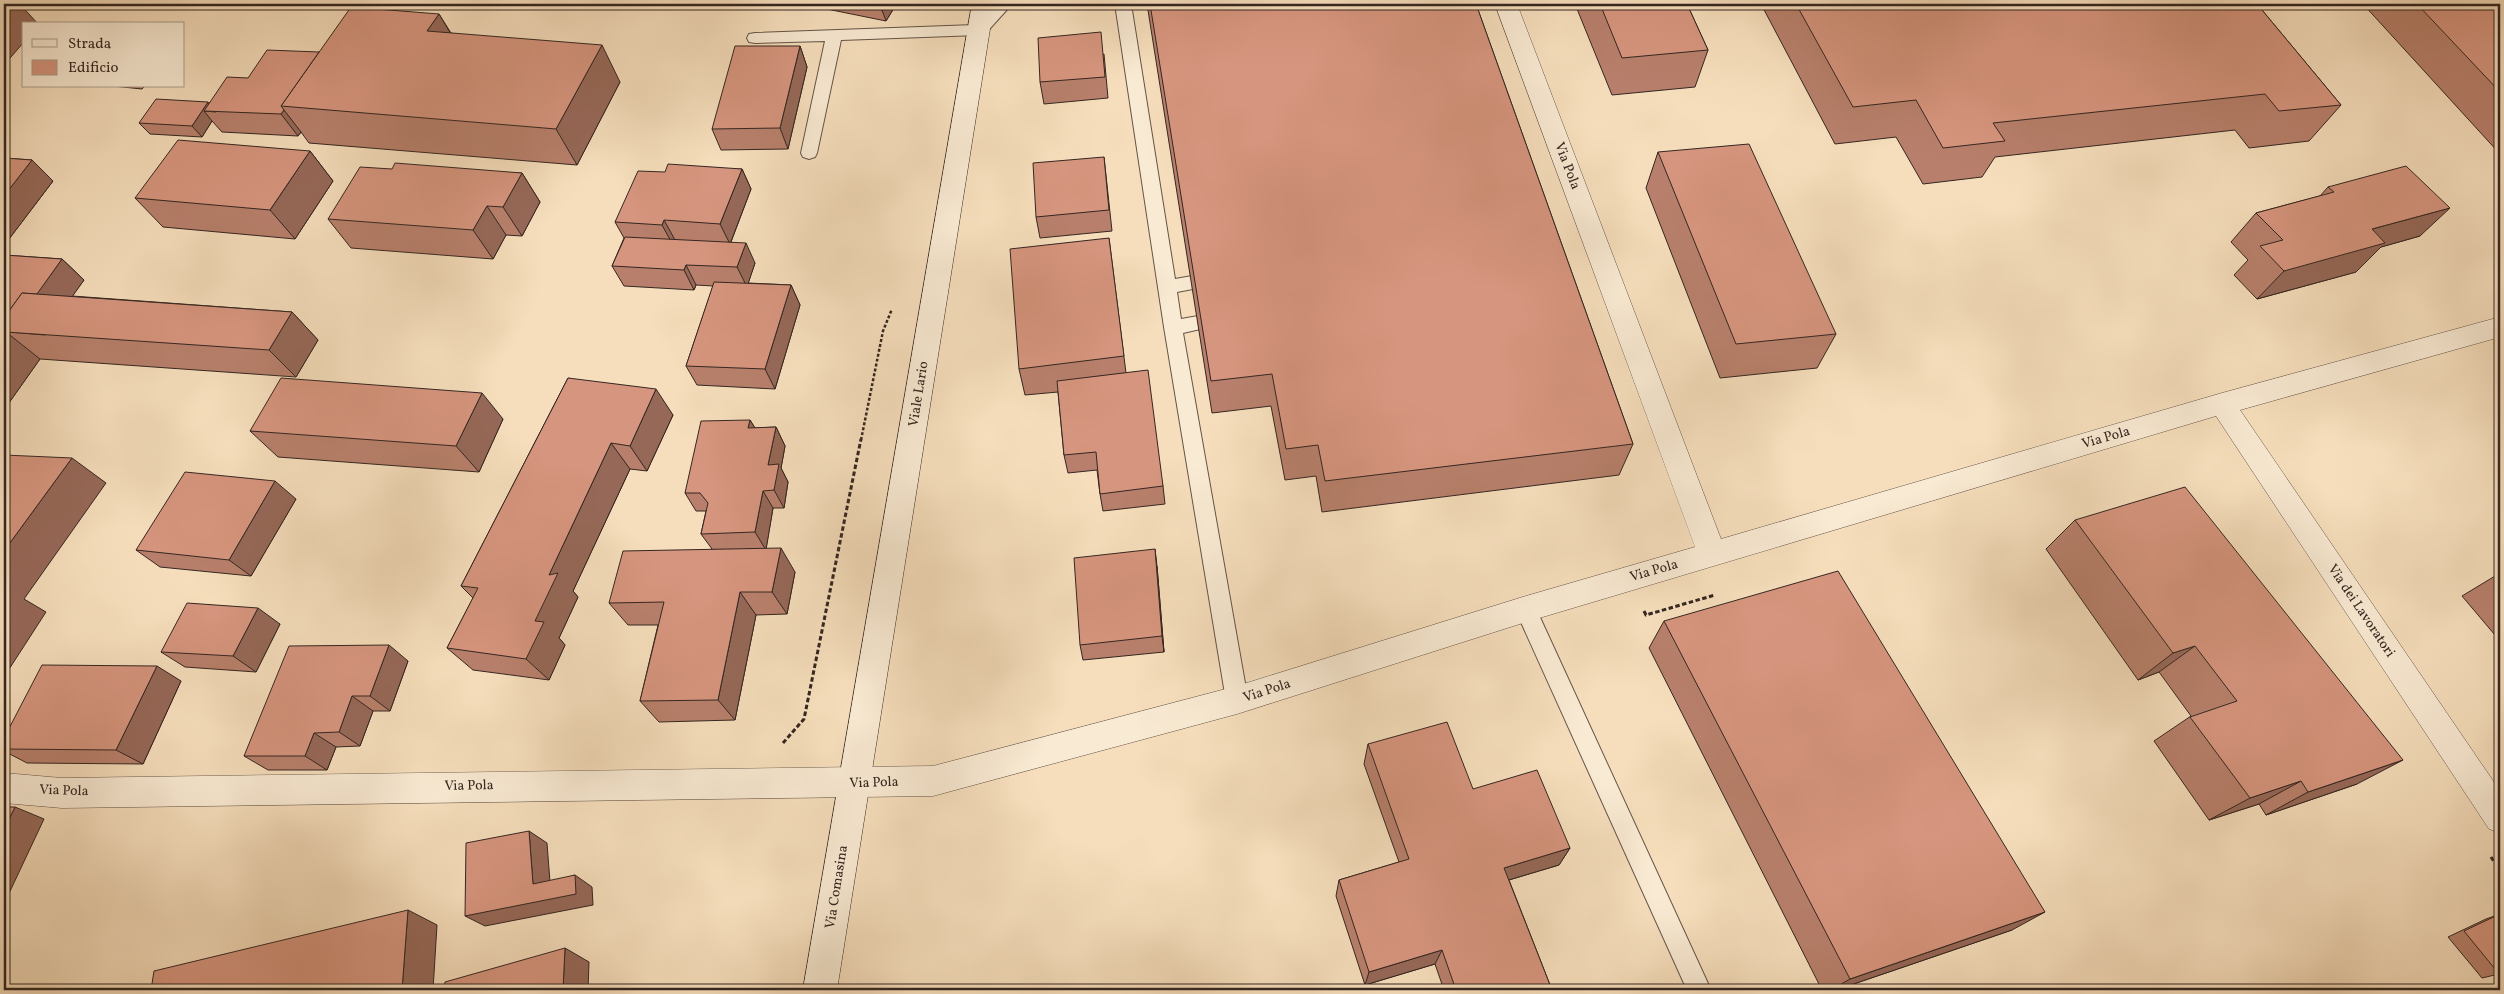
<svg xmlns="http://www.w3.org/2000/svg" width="2504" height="994" font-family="Vollkorn,serif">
  <rect width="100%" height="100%" fill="#f6debc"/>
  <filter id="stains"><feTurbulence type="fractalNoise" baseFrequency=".004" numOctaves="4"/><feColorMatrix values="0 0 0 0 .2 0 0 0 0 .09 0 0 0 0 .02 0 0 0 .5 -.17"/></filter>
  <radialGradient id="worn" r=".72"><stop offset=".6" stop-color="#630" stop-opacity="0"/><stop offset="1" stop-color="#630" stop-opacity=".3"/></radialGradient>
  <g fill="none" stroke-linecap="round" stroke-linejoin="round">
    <defs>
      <g id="lane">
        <polygon points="995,4 1012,4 985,34 979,35 841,40 817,153 815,157 809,159 803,157 801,153 825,41 755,43 749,42 747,38 749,34 755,33 975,25"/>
        <polygon points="1115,4 1131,4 1175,279 1192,276 1198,278 1201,283 1198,288 1177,292 1181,319 1198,316 1205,318 1207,323 1205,328 1183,333 1248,700 1245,707 1237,710 1229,707 1226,700 1164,327"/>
        <polygon points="1526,600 1533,602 1711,990 1687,990 1515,609 1519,602"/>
      </g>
      <polygon id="street" points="1495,4 1517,4 1721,539 2222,393 2500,317 2500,337 2240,410 2500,791 2500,833 2489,829 2216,416 1526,622 1237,714 933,796 62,808 4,803 4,773 62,778 933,766 1237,686 1526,596 1695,547"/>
      <polygon id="secondary" points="972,4 994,4 837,990 803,990"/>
    </defs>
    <!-- lane casing -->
    <use href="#lane" stroke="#645448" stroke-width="2"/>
    <!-- street casing -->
    <use href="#street" stroke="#645448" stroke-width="1"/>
    <!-- secondary casing -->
    <use href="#secondary" stroke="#342621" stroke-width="1"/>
    <!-- path-far1 -->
    <polyline stroke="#342621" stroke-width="2.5" stroke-dasharray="3 2" stroke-linecap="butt" points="861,440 883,331 892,309"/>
    <!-- path -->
    <g stroke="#342621" stroke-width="3" stroke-dasharray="4.5 2.5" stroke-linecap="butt">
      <polyline points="1644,611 1646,615 1715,595"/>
      <polyline points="783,743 804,719 861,439"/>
      <polyline points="2491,857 2500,871"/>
    </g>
    <!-- lane -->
    <use href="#lane" fill="#f9ead3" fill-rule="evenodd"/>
    <!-- street -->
    <use href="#street" fill="#f9ead3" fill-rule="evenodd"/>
    <!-- secondary -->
    <use href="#secondary" fill="#f9ead3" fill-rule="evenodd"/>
  </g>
  <!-- wall -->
  <g fill="#b8806c" stroke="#342621">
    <polygon points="465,4 502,4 500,7"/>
    <polygon points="816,4 893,4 894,8 886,21 817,7"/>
    <polygon points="1147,4 1476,4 1633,444 1619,475 1322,512 1316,476 1285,480 1271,406 1212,413"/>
    <polygon points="1575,4 1687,4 1708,50 1695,87 1612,95"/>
    <polygon points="1761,4 2257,4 2341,105 2309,141 2249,148 2235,130 1995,157 1982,177 1923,184 1896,137 1835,144"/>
    <polygon points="2363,4 2500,4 2500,154"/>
    <polygon points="439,14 451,33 620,82 577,165 309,143 301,132 298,136 222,132 212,121 202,137 150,134 139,123 209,103 319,52"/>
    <polygon points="800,46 807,67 788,149 721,150 712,129"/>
    <polygon points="1104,54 1108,98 1044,104 1040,82"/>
    <polygon points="113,86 145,86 142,89"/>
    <polygon points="310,151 333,181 295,239 163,227 135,198"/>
    <polygon points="1658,152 1836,334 1817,368 1720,378 1646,188"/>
    <polygon points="1104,157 1112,231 1040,238 1036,217"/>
    <polygon points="4,158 32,160 53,181 9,239 4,238"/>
    <polygon points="392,169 522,173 540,202 522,236 506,235 493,259 351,248 328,219"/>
    <polygon points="742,169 751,189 731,242 755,263 748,283 791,285 800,305 775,389 697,385 686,366 713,286 696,285 694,290 624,286 612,266 624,238 615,222 665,172"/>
    <polygon points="2328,187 2420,236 2381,247 2356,272 2257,299 2234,275 2248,260 2231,242 2256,213 2320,196"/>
    <polygon points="1109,238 1126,373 1163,486 1165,504 1103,511 1100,494 1097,470 1068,473 1064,455 1058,392 1025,395 1019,369"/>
    <polygon points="4,255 62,259 84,280 72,296 292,312 318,340 296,377 40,359 6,407 4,406"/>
    <polygon points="568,378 673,415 647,471 630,469 573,591 578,597 559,638 565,645 549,680 473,670 447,648 473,598 461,586"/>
    <polygon points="503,419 479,472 278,457 250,431"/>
    <polygon points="750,420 755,428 776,427 785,446 781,468 788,482 784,508 773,508 766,548 795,572 787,614 756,615 735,720 659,722 640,701 658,625 628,625 609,603 712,549 701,534 706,511 696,511 685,493"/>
    <polygon points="296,499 251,576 160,567 136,550"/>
    <polygon points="2075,520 2357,784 2266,815 2259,804 2209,820 2154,741 2191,716 2159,672 2138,680 2046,549"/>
    <polygon points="1157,566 1164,652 1083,660 1080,645"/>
    <polygon points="2500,573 2500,641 2462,596"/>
    <polygon points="1664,621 2012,930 1836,990 1822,990 1649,648"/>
    <polygon points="280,624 256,672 185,667 161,652"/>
    <polygon points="408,661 390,711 373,711 360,746 336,747 327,770 268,770 244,756"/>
    <polygon points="181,681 143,764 27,763 4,751 4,738"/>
    <polygon points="1368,744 1473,789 1570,848 1559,865 1509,880 1552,990 1444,990 1435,964 1365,985 1336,896 1339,880 1399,862 1364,764"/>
    <polygon points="2500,914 2499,974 2482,978 2448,937 2486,919"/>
  </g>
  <!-- shaded-wall -->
  <g fill="#966858" stroke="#342621">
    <polygon points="4,4 20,4 38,24 24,24 24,42 4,65"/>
    <polygon points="886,4 893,4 894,8 886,21 882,10"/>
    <polygon points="439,14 461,51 427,31"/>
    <polygon points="602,45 620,82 577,165 556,129"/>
    <polygon points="800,46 807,67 788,149 780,128"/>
    <polygon points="208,102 216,112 204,111 212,121 202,137 192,126"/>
    <polygon points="284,110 301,132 298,136 281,114"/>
    <polygon points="310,151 333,181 295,239 270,210"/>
    <polygon points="32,160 53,181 9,239 4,234 4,196"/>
    <polygon points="742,169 751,189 730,244 720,224"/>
    <polygon points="522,173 540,202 522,236 503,207"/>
    <polygon points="487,206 506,235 493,259 473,230"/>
    <polygon points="2450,208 2420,236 2381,247 2356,272 2257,299 2284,271 2372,229"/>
    <polygon points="664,220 675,240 673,245 662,225"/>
    <polygon points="746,243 755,263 747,287 737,267"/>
    <polygon points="62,259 84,280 45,335 9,332"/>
    <polygon points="686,265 696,285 694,290 684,270"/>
    <polygon points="791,285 800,305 775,389 765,369"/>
    <polygon points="292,312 318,340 296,377 269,350"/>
    <polygon points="6,332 40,359 6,407 4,405 4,336"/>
    <polygon points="656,389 673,415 647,471 630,446"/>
    <polygon points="482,393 503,419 479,472 456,446"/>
    <polygon points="750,420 761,438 748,428"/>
    <polygon points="776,427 785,446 781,468 788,482 784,508 774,490 768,465"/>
    <polygon points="611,443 630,469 573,591 578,597 559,638 565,645 549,680 526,659 535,621 549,575"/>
    <polygon points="72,458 106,483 24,599 46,612 4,677 4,551"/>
    <polygon points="275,481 296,499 251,576 229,560"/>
    <polygon points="763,491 773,508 766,550 755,532"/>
    <polygon points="781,548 795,572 787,614 772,592"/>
    <polygon points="1155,549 1157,566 1164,652 1162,636"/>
    <polygon points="740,592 756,615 735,720 718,700"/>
    <polygon points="258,608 280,624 256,672 233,656"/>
    <polygon points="389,645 408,661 390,711 370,696"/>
    <polygon points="2195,646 2159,672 2138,680 2173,653"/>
    <polygon points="157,666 181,681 143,764 116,750"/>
    <polygon points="352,696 373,711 360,746 339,732"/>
    <polygon points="314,733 336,747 327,770 305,756"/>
    <polygon points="2403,760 2357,784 2266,815 2308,792"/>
    <polygon points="2301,781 2259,804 2209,820 2250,798"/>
    <polygon points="15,807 44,819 4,904 4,829"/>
    <polygon points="529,831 547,843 551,895 533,884"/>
    <polygon points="1570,848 1559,865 1495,884 1504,868"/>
    <polygon points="575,875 592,887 593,905 485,926 465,916"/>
    <polygon points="408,910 437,925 433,990 402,990"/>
    <polygon points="2045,912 2012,930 1836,990 1831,990 1850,979"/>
    <polygon points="565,948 589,962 588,990 563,990"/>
    <polygon points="1442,950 1435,964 1365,985 1369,972"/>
  </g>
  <!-- building -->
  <g fill="#d6957e" stroke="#342621">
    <polygon points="852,4 886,4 882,10"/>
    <polygon points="1150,4 1476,4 1633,444 1325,481 1318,445 1286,449 1272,374 1211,381"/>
    <polygon points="1600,4 1687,4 1708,50 1622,58"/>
    <polygon points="1796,4 2257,4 2341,105 2279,111 2265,94 1993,123 2005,141 1943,148 1916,100 1853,107"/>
    <polygon points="2417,4 2500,4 2500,92"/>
    <polygon points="351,7 439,14 427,31 602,45 556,129 281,106"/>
    <polygon points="1101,32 1105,77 1040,82 1038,38"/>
    <polygon points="735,46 800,46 780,128 712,129"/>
    <polygon points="267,50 319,52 281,106 284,110 281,114 204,111 227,77 248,78"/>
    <polygon points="156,99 208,102 192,126 139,123"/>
    <polygon points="178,140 310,151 270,210 135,198"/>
    <polygon points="1749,144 1836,334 1736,344 1658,152"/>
    <polygon points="1104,157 1109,210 1036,217 1033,163"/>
    <polygon points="4,158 32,160 4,196"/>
    <polygon points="395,163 522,173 503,207 487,206 473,230 328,219 360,167 392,169"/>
    <polygon points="668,164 742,169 720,224 664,220 662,225 615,222 638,171 665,172"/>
    <polygon points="2406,166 2450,208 2372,229 2385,243 2284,271 2260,246 2283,240 2256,213 2334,192 2328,187"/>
    <polygon points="625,237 746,243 737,267 686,265 684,270 612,266"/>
    <polygon points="1109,238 1124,356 1019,369 1010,249"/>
    <polygon points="4,255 62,259 37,294 22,293 4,318"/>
    <polygon points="714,282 791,285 765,369 686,366"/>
    <polygon points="22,293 292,312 269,350 6,332 4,336 4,318"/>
    <polygon points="1148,370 1163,486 1100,494 1096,452 1064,455 1057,381"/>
    <polygon points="281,378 482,393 456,446 250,431"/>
    <polygon points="568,378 656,389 630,446 611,443 549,575 558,573 535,621 544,622 526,659 447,648 478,588 461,586"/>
    <polygon points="750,420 748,428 776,427 768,465 779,464 774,490 763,491 755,532 701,534 708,503 700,493 685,493 701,421"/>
    <polygon points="4,455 72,458 4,551"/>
    <polygon points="185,472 275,481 229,560 136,550"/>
    <polygon points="2185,487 2403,760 2308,792 2301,781 2250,798 2190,717 2237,701 2195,646 2173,653 2075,520"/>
    <polygon points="781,548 772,592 740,592 718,700 640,701 664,602 609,603 623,551"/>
    <polygon points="1155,549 1162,636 1080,645 1074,558"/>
    <polygon points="1838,571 2045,912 1850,979 1664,621"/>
    <polygon points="4,588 8,589 4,596"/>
    <polygon points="187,603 258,608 233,656 161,652"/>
    <polygon points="389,645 370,696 352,696 339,732 314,733 305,756 244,756 289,646"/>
    <polygon points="42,665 157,666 116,750 4,749 4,738"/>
    <polygon points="1447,722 1473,789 1537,770 1570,848 1504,868 1552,990 1456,990 1442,950 1369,972 1339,880 1409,859 1368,744"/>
    <polygon points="4,807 15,807 4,829"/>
    <polygon points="529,831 533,884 575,875 576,894 465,916 466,843"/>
    <polygon points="408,910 402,990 151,990 154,971"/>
    <polygon points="2500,914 2500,973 2499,974 2464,931"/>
    <polygon points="565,948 563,990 444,990 445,982"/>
  </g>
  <g text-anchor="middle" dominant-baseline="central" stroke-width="4.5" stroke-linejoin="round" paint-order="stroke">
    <!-- street labels -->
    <g font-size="14" fill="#342621" stroke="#f9ead3">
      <text transform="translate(1567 166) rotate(69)">Via Pola</text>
      <text transform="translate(919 394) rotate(-81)">Viale Lario</text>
      <text transform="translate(2106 438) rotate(-16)">Via Pola</text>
      <text transform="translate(1654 571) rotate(-16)">Via Pola</text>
      <text transform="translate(2361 611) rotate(56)">Via dei Lavoratori</text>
      <text transform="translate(1267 691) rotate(-18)">Via Pola</text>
      <text transform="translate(874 783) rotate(-2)">Via Pola</text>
      <text transform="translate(469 786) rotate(-1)">Via Pola</text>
      <text transform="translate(64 791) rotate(2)">Via Pola</text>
      <text transform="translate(837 887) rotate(-81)">Via Comasina</text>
    </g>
  </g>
  <!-- margin -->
  <rect width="2504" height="994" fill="none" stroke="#f6debc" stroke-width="20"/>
  <rect x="5" y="5" width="2494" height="984" fill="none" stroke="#342621" stroke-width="2.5"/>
  <rect x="10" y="10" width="2484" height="974" fill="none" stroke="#342621"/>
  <!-- legend -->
  <rect x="22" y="22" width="162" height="65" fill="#f9ead3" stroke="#aa9c8c"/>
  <rect x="32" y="39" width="25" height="8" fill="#f9ead3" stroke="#aa9c8c"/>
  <text x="68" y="48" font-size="15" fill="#342621">Strada</text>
  <rect x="32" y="60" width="25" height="15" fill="#d6957e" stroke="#aa9c8c"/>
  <text x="68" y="72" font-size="15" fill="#342621">Edificio</text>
  <rect width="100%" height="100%" filter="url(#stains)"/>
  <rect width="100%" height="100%" fill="url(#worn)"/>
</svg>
